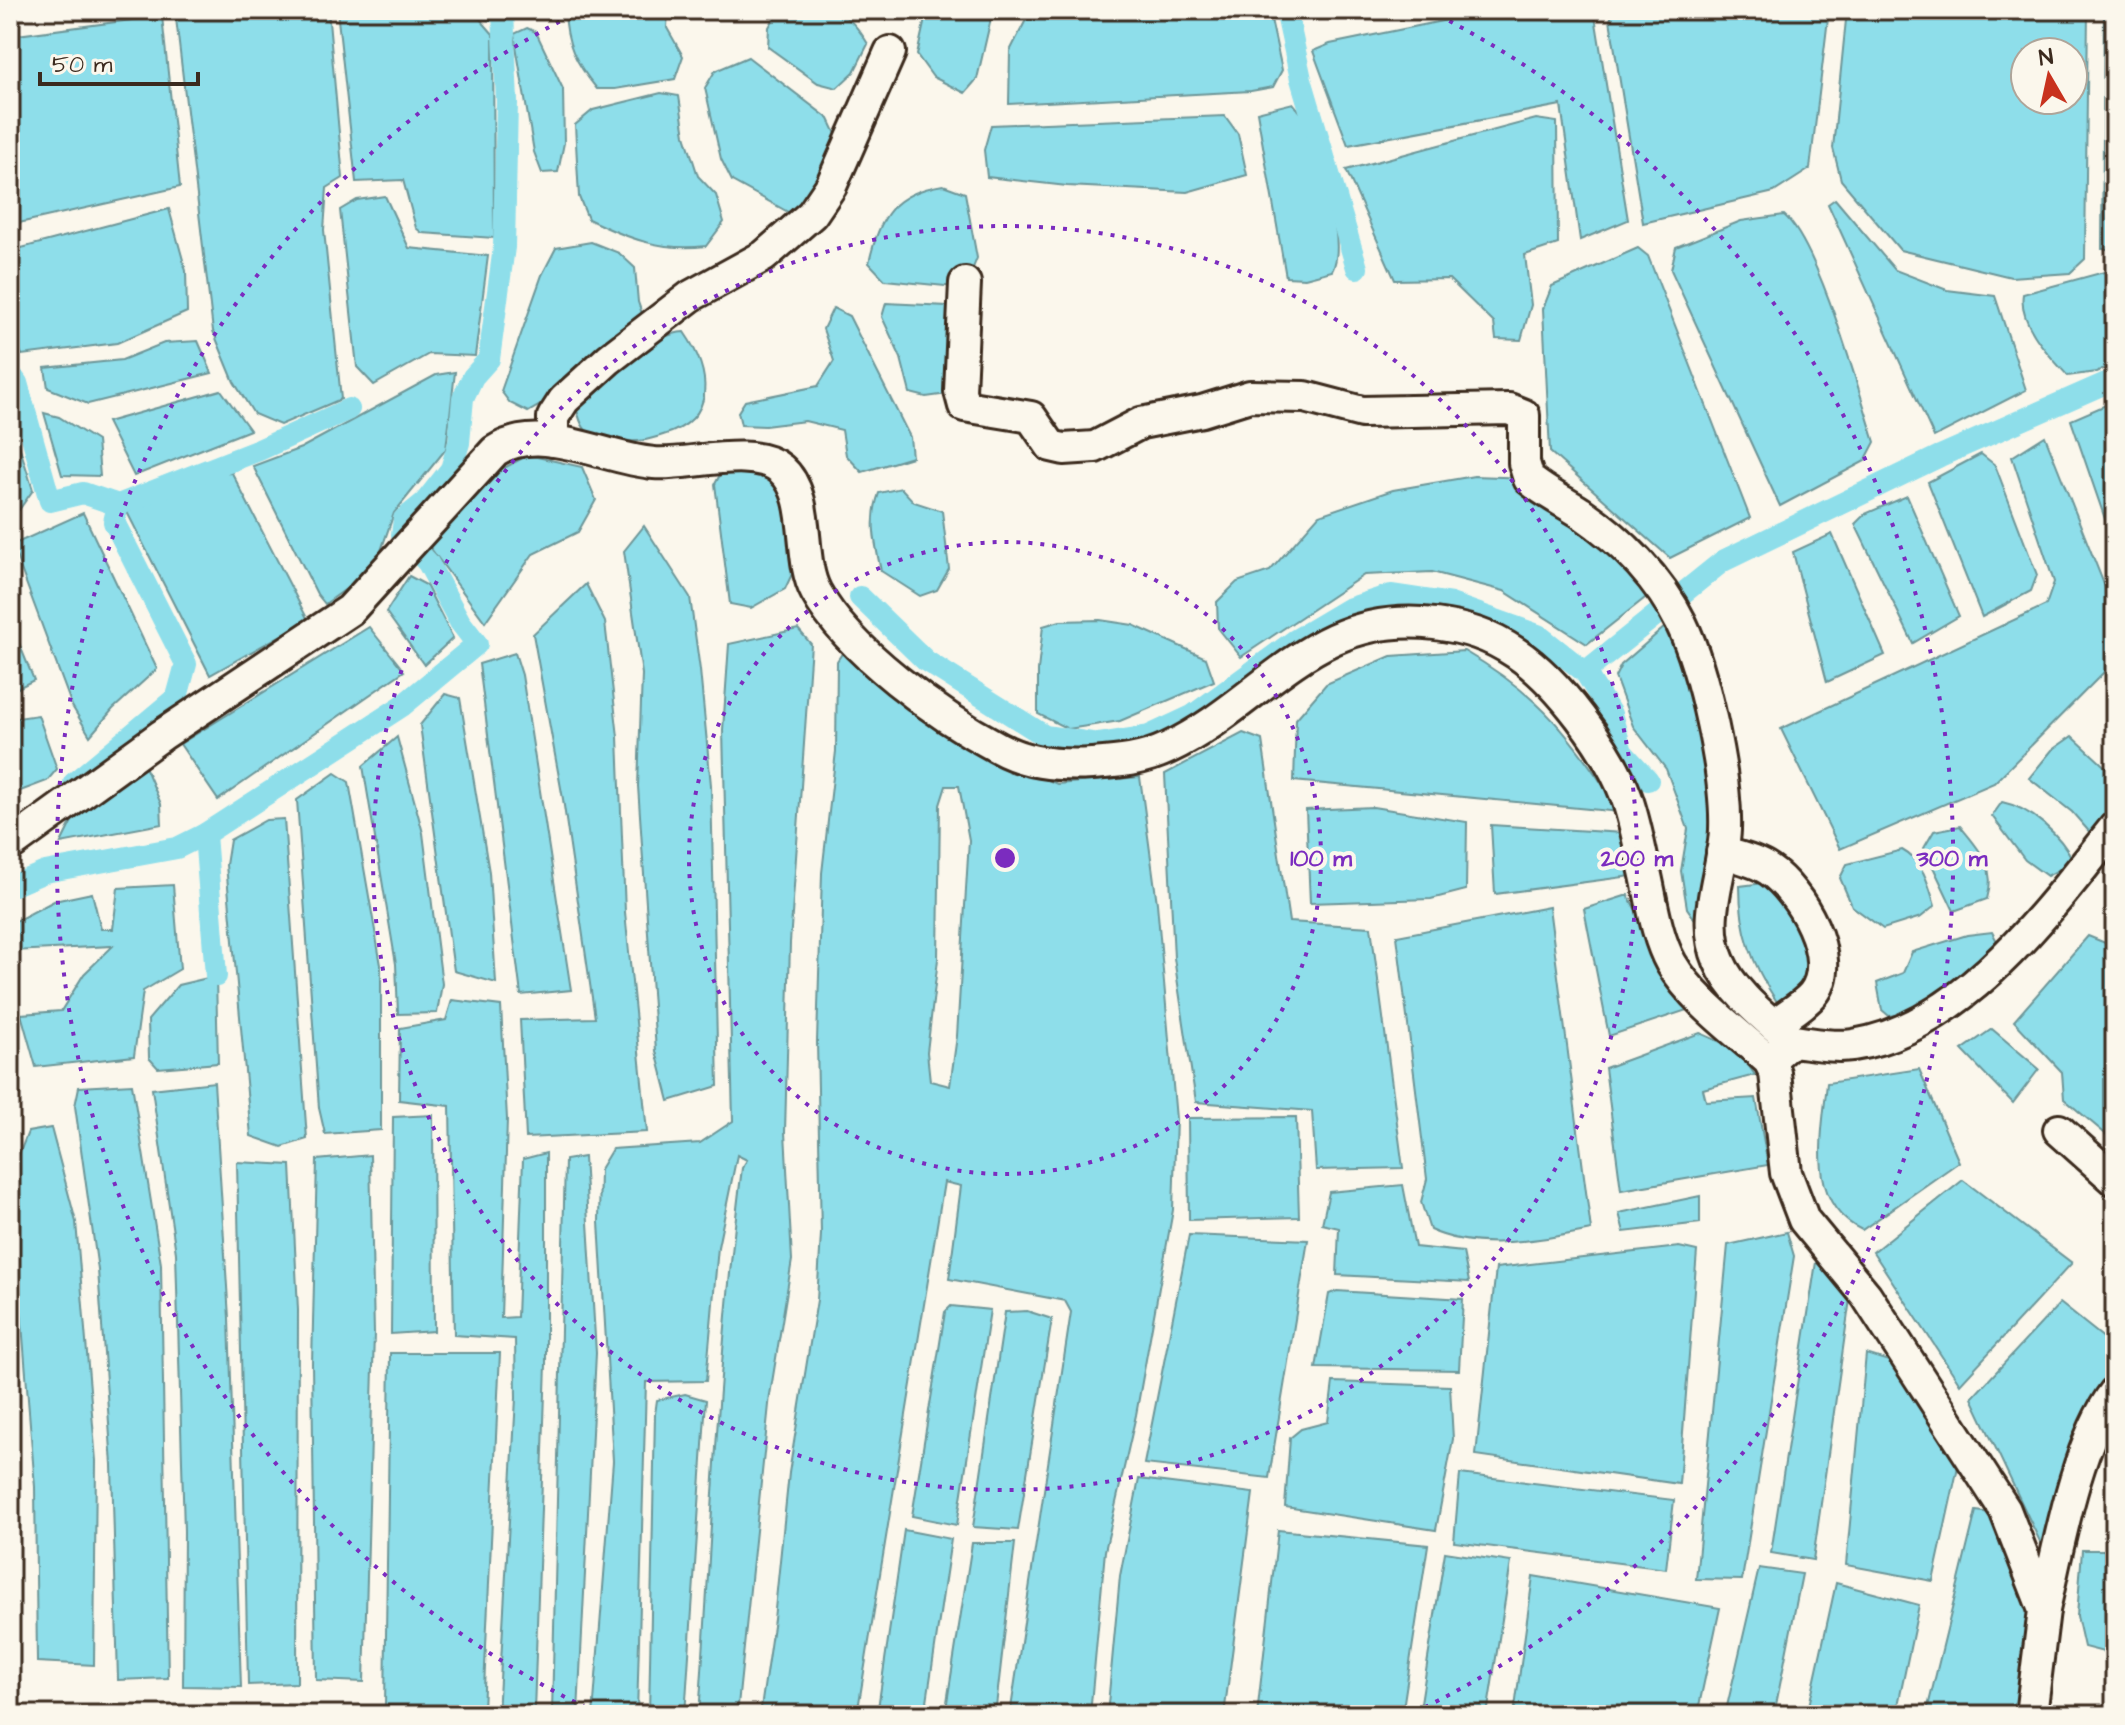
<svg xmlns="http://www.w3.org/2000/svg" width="2125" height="1725" font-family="'Architects Daughter',sans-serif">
  <rect width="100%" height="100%" fill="#fbf7ec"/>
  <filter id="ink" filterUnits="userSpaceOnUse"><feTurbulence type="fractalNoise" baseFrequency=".0125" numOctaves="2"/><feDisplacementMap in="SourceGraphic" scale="16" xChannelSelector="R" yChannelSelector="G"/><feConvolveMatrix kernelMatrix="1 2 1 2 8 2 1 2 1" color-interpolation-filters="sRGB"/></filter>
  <g filter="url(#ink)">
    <!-- water -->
    <g fill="#8edeea" stroke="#6d9698" stroke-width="2" fill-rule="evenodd">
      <polygon points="175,10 328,10 343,178 327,188 324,230 341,399 280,425 254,414 234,382 213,331"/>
      <polygon points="337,10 434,10 480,19 493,34 494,238 422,233 416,228 403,180 356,182"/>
      <path d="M 565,10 L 668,10 L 667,28 L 683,56 L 675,79 L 615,89 L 597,89 C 575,62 566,44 565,10 Z"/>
      <path d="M 779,10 C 827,10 842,0 868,44 L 854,72 L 837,88 L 818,83 L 768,47 L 769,27 Z"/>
      <polygon points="927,10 993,10 977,79 965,93 933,77 917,55"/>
      <polygon points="1031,10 1269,10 1282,70 1273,87 1251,91 1009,104 1010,51"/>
      <polygon points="1569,10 1594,10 1628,220 1580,240 1561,105 1348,145 1313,51 1330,44 1452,19"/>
      <polygon points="1614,10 1829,10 1810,169 1774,192 1643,223 1610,20"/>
      <path d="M 1847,10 L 2088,10 L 2085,259 L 2070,273 L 2011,277 L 1900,250 L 1841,180 L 1833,148 ZM 2073,52 L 2073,100 L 2025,100 L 2025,52 Z"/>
      <polygon points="2104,10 2115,10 2115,249 2102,249"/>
      <polygon points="162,16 180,187 10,225 10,36"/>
      <polygon points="527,28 536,32 563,89 564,143 558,172 542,173 534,152 514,34"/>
      <polygon points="748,57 829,119 838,138 827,172 796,210 788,212 732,181 721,159 705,88 715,71"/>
      <path d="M 661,93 L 679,96 L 685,135 L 698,176 L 716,195 L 724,222 L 706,246 C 662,252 627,238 588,219 L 579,197 L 575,125 L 593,110 Z"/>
      <path d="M 1293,103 L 1302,114 C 1313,151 1350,238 1332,271 L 1305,278 L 1286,277 L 1257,112 Z"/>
      <polygon points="1225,116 1238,134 1247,175 1187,192 1067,186 987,177 984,150 991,125"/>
      <polygon points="1536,119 1557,122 1558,244 1525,255 1531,305 1521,340 1496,339 1494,323 1449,279 1395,280 1346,170"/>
      <path d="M 943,185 L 965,193 L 977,258 L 965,288 L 885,280 L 869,263 C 879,216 894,193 943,185 Z"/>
      <polygon points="385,196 409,248 488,256 475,356 429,354 374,385 357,367 340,210 357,200"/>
      <polygon points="1835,199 1895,270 1947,290 1995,296 2026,390 1934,437 1828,204"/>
      <polygon points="169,209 186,271 187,312 117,343 22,355 10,330 10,251"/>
      <path d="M 1784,215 C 1819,245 1859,392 1875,442 L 1865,461 L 1780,506 L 1671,270 L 1676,247 L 1741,221 Z"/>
      <polygon points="591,242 619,253 635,268 638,302 645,322 554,397 528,412 510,403 501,391 542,275 556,248"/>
      <polygon points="1638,248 1648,256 1750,518 1670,558 1550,452 1543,309 1552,286"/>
      <path d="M 2115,269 L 2115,363 L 2096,372 L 2068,376 C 2049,355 2018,324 2023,294 Z"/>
      <polygon points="886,303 968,307 955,393 926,397 910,393 901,358 882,317"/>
      <polygon points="833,308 849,316 910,437 912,457 862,472 846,455 842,430 805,421 765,426 741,425 738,412 745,401 818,386 834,361 823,329"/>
      <path d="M 684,332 C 711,371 718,419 663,435 C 648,440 637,443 621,440 C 609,438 597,438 586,430 C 580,425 579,415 576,408 C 603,384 649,334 684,332 Z"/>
      <polygon points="198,341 212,373 88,404 48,388 45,368 122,360 164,343"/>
      <polygon points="455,372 446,449 394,513 375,568 325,604 317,594 253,466 301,448 436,375"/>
      <polygon points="221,390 250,430 134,476 107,422"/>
      <polygon points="2115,401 2115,548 2071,420"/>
      <polygon points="44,413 59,417 97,441 100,476 62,475"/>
      <polygon points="10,416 33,490 19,510 10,514"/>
      <polygon points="2045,436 2115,612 2115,661 1994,783 1840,849 1781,729 2046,605 2054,582 2012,457"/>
      <polygon points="1981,454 1995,465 2037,575 2031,591 1982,617 1928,482"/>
      <polygon points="528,455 582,467 596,500 578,532 533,554 485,622 429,546 495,473"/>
      <polygon points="732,467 765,471 787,489 799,559 785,589 751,608 730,604 715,484 721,473"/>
      <polygon points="232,473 308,620 210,675 127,512 209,474"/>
      <polygon points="1474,476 1529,478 1659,587 1587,644 1504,591 1432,572 1364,575 1241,657 1218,628 1217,602 1237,582 1270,571 1319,515 1393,490"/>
      <path d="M 901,488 L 914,502 L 942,511 L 949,569 L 937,590 L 920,596 L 881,571 C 875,543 869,521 879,493 Z"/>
      <polygon points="1907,496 1959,616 1913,643 1855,524 1865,514"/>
      <polygon points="83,513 157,669 113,709 90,736 72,706 12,545"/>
      <polygon points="644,526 690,597 700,670 711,785 718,1086 669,1101 656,1051 638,786 642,674 624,551"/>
      <polygon points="1832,534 1885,655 1827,682 1793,552"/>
      <polygon points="409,576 426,585 453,638 424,665 386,612"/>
      <polygon points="586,584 605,622 618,737 625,912 647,1132 526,1138 520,1020 595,1018 563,799 533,634"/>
      <polygon points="1100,620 1133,625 1206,658 1214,681 1120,721 1068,729 1038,714 1038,670 1043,626 1060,621"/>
      <polygon points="1673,620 1705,670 1719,954 1687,908 1681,871 1688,829 1666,769 1633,726 1615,677 1621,665"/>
      <polygon points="10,621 34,680 10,692"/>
      <polygon points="369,627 404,671 218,800 180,744"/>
      <path d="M 798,629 L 811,644 L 790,943 L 785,1132 L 792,1260 L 770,1395 L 737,1715 L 699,1715 C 712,1532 718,1350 742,1168 L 747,1160 L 737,1155 L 718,1247 L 706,1381 L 646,1382 L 637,1715 L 593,1715 L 613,1461 L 599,1222 L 600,1169 L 612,1149 L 700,1143 L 733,1121 L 723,730 L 729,644 Z"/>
      <path d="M 847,646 L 994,756 L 1057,784 L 1140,777 L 1157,903 L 1176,1119 L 1173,1210 L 1136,1415 L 1105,1551 L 1090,1715 L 1010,1715 L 1071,1312 L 1065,1301 L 949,1279 L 961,1186 L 944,1182 L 857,1715 L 760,1715 L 774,1619 L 789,1473 L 817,1300 L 821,1234 L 817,1042 L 822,873 L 836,751 L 837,661 ZM 946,786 L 959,786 L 969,840 L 957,1036 L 950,1086 L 930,1081 L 927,1052 L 938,959 L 940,805 Z"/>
      <path d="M 1464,651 C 1542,696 1572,738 1621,812 L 1294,781 L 1296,719 L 1326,684 L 1391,656 Z"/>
      <polygon points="515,653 522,675 571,990 521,995 479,664"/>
      <polygon points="445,694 460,698 489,872 496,983 454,971 420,725"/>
      <polygon points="38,715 57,769 47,781 15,793 10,785 10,719"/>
      <polygon points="1243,733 1262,740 1289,922 1371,927 1403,1168 1316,1170 1312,1111 1196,1102 1174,958 1165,774"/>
      <polygon points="2072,736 2115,776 2115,814 2093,836 2072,812 2029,778 2052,750"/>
      <polygon points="397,737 423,833 442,984 437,1013 398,1014 396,964 363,766"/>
      <polygon points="144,764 161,804 162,824 61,843 72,821"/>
      <polygon points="335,773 349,782 381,965 381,1130 325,1134 319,1108 297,800"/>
      <path d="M 2002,802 C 2031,808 2061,835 2074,862 L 2047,876 L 2025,860 L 1992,816 Z"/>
      <polygon points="1373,807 1467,822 1466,890 1431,899 1310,903 1306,810"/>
      <polygon points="284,819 307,1139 282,1147 251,1136 226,865 230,840 266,820"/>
      <polygon points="1491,825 1624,833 1632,876 1495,894"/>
      <path d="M 1960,826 C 1979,849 1997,867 1987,899 L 1954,911 L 1924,848 L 1934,831 Z"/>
      <path d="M 1902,850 C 1923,861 1929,885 1935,906 L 1921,917 L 1883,929 L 1852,906 L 1840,878 L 1847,864 Z"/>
      <path d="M 1764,883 L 1788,908 L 1808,960 L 1803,985 L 1777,1002 C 1752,964 1740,932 1740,886 Z"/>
      <polygon points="173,885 180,969 143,991 134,1056 36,1067 21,1014 61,1011 84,974 113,946 13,951 10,924 54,901 92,893 101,929 113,929 118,888"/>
      <polygon points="1628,895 1687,1010 1609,1036 1584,909"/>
      <path d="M 1549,907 L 1591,1230 C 1542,1240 1477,1252 1430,1230 L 1421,1202 L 1427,1179 L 1397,936 Z"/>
      <polygon points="1992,932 1999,945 1919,1011 1889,1016 1882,1010 1877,983 1903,973 1912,952 1967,935"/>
      <polygon points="2088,936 2115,947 2115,1142 2064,1099 2062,1072 2014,1021"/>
      <polygon points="216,976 218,1063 158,1068 149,1058 148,1020 178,985"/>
      <polygon points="452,1000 501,1006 507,1119 501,1318 517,1317 523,1159 546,1153 546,1364 534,1712 498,1715 516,1398 515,1339 454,1335 450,1106 399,1100 400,1028 446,1020"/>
      <polygon points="1992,1029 2039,1069 2013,1103 1962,1050"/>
      <polygon points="1700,1033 1737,1049 1755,1075 1703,1089 1706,1101 1756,1098 1768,1165 1621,1190 1605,1068"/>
      <path d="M 1919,1069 L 1959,1162 L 1862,1230 C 1806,1204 1822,1134 1827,1083 Z"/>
      <polygon points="214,1082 229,1318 241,1687 183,1686 184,1531 176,1253 152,1089"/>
      <polygon points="132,1084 161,1264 168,1678 118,1680 112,1465 98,1270 75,1106 79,1087"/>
      <polygon points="433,1115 434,1331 391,1334 393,1117"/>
      <polygon points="1296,1117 1299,1217 1189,1220 1188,1118"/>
      <polygon points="51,1128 76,1222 96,1461 94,1665 37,1662 35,1487 19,1286 10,1235 10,1177 28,1132"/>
      <polygon points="370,1155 374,1333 364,1682 316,1680 312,1363 317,1160"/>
      <polygon points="584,1157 596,1353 578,1713 552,1713 565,1160"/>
      <polygon points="237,1162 291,1165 298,1310 297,1683 248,1685"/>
      <polygon points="1963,1180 2072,1263 1960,1384 1873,1252"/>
      <polygon points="1403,1185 1415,1247 1463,1252 1469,1282 1337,1275 1339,1228 1322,1224 1329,1192"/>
      <polygon points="1700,1196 1700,1223 1624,1232 1619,1213"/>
      <polygon points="1787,1232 1794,1256 1742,1580 1696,1579 1728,1245"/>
      <polygon points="1189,1235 1308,1240 1269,1478 1144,1464"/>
      <polygon points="1679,1247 1697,1251 1679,1484 1476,1455 1496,1268"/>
      <polygon points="1816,1262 1836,1268 1851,1292 1813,1560 1771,1553"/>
      <polygon points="1337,1291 1463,1299 1459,1370 1316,1368 1329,1294"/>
      <polygon points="2060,1303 2115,1347 2115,1363 2043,1548 1972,1398"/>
      <polygon points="951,1306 990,1310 957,1525 912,1516 945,1312"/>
      <polygon points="1027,1311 1052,1319 1018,1530 973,1527 1005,1312"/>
      <polygon points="390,1353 500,1353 483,1709 385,1706"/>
      <polygon points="1866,1354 1905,1366 1959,1462 1933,1581 1846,1565"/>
      <polygon points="1333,1382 1450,1386 1453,1439 1436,1530 1285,1507 1290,1438 1301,1429 1328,1422"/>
      <polygon points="685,1394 706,1400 685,1715 649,1715 655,1414 657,1400"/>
      <polygon points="10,1456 11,1456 17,1669 10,1669"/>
      <polygon points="1460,1474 1674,1500 1666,1569 1454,1542"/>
      <polygon points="1139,1479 1253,1493 1224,1715 1107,1715 1120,1576"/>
      <polygon points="1976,1511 1991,1513 2035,1620 2026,1715 1926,1715"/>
      <polygon points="904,1530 951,1539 925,1715 877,1715"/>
      <polygon points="1278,1530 1428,1545 1402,1715 1257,1715"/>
      <polygon points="972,1543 1015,1543 995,1715 945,1715"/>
      <polygon points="2082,1550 2115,1550 2115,1655 2084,1647 2077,1616"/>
      <polygon points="1445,1552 1511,1562 1487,1715 1419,1715"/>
      <polygon points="1759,1568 1802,1574 1774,1715 1725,1715"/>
      <polygon points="1533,1576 1720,1608 1697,1715 1514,1715"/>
      <polygon points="1836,1583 1919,1605 1896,1715 1807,1715"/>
    </g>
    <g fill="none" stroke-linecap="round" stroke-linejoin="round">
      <!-- canal -->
      <g stroke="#8edeea" stroke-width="22">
        <polyline points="1286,10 1301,79 1357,268"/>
        <polyline points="10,373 17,383 50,501 83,493 118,505 259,450 349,409"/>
        <polyline points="860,597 926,661 1045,736 1098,744 1149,736 1192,716 1294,641 1348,609 1391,595 1451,604 1538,635 1585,672 1611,714 1622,752 1648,780"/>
        <polyline points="1585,672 1723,561 1940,456 2115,379"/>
        <polyline points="74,783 177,697 186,664 114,522 118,505"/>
        <polyline points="205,834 216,976"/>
        <polyline points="10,887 45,872 177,848 205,834 402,706 477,644 460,622 428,563 402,535 404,519 425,502 451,469 459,443 463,398 473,377 489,359 504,247 507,102 503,12 489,10"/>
      </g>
      <defs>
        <g id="minor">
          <path d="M 965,283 L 960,391 L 964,406 L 1031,417 L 1051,446 L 1064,449 L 1095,447 L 1141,423 L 1202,411 L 1250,396 L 1305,397 L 1362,412 L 1509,409 L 1524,415 L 1524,463 L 1529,479 C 1544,492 1563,501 1580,512 C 1621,540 1659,578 1681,623 C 1704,670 1727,777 1725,830 C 1723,875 1700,917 1719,961 C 1732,993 1767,1019 1792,1041"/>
          <polyline points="553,441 553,417 564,400 609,359 691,296 764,256 812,214 831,186 890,52"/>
          <path d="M 10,845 L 162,735 L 350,610 L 495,451 C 541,421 603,459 654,463 C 689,466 753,445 781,469 C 813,497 797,557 816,592 C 848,651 940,717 999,748 C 1028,764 1061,766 1092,764 C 1119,762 1143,760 1168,748 C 1265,702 1313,609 1435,624 C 1466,628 1489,635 1516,653 C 1558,681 1608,748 1626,796 C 1635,820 1639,846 1645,871 C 1652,901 1656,936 1671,963 C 1693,1001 1737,1032 1769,1061 L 1775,1073 L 1786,1173 L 1804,1220 L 1866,1295 L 2005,1510 L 2044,1610 L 2031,1715"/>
          <path d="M 1722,852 C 1737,857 1756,861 1769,870 C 1799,890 1841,959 1813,994 C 1803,1006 1786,1015 1774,1025"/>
          <path d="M 1777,1054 L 1792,1041 C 1812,1043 1833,1048 1853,1045 C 1964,1028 2049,909 2115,827"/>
          <polyline points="2059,1130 2115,1180"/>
          <path d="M 2044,1610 C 2058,1548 2077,1441 2115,1392"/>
        </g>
      </defs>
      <!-- minor casing -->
      <use href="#minor" stroke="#3b2a1e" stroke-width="36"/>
      <!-- minor -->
      <use href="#minor" stroke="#fbf7ec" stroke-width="30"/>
    </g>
  </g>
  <!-- distance rings -->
  <g fill="none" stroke="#7b2cbf" stroke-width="4" stroke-dasharray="4 8">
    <circle cx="1005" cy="858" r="316"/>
    <circle cx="1005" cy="858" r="632"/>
    <path d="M597 1713A947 947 0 0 1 582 10M1428 10A947 947 0 0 1 1413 1713"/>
  </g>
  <circle cx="1005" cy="858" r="12" fill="#7b2cbf" stroke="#fbf7ec" stroke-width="4"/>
  <g font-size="24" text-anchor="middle" font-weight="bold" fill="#7b2cbf" stroke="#fbf7ec" stroke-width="8" stroke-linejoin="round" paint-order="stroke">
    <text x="1321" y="866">100 m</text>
    <text x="1637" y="866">200 m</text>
    <text x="1952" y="866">300 m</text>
  </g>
  <!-- margin -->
  <rect width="2125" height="1725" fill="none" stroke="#fbf7ec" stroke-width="40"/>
  <rect x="20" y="20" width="2085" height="1685" fill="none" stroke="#3b2a1e" stroke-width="3" filter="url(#ink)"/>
  <!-- north arrow -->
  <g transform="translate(2049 76) rotate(351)"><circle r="38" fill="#fbf7ec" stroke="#aea59a" stroke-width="2"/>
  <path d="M0-6L14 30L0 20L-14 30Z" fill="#c8321e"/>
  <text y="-12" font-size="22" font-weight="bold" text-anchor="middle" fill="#3b2a1e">N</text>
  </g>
  <!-- scale -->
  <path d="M40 72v12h158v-12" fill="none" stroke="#3b2a1e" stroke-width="4"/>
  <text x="52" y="72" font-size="24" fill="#3b2a1e" stroke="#fbf7ec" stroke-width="6" paint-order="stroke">50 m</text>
</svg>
